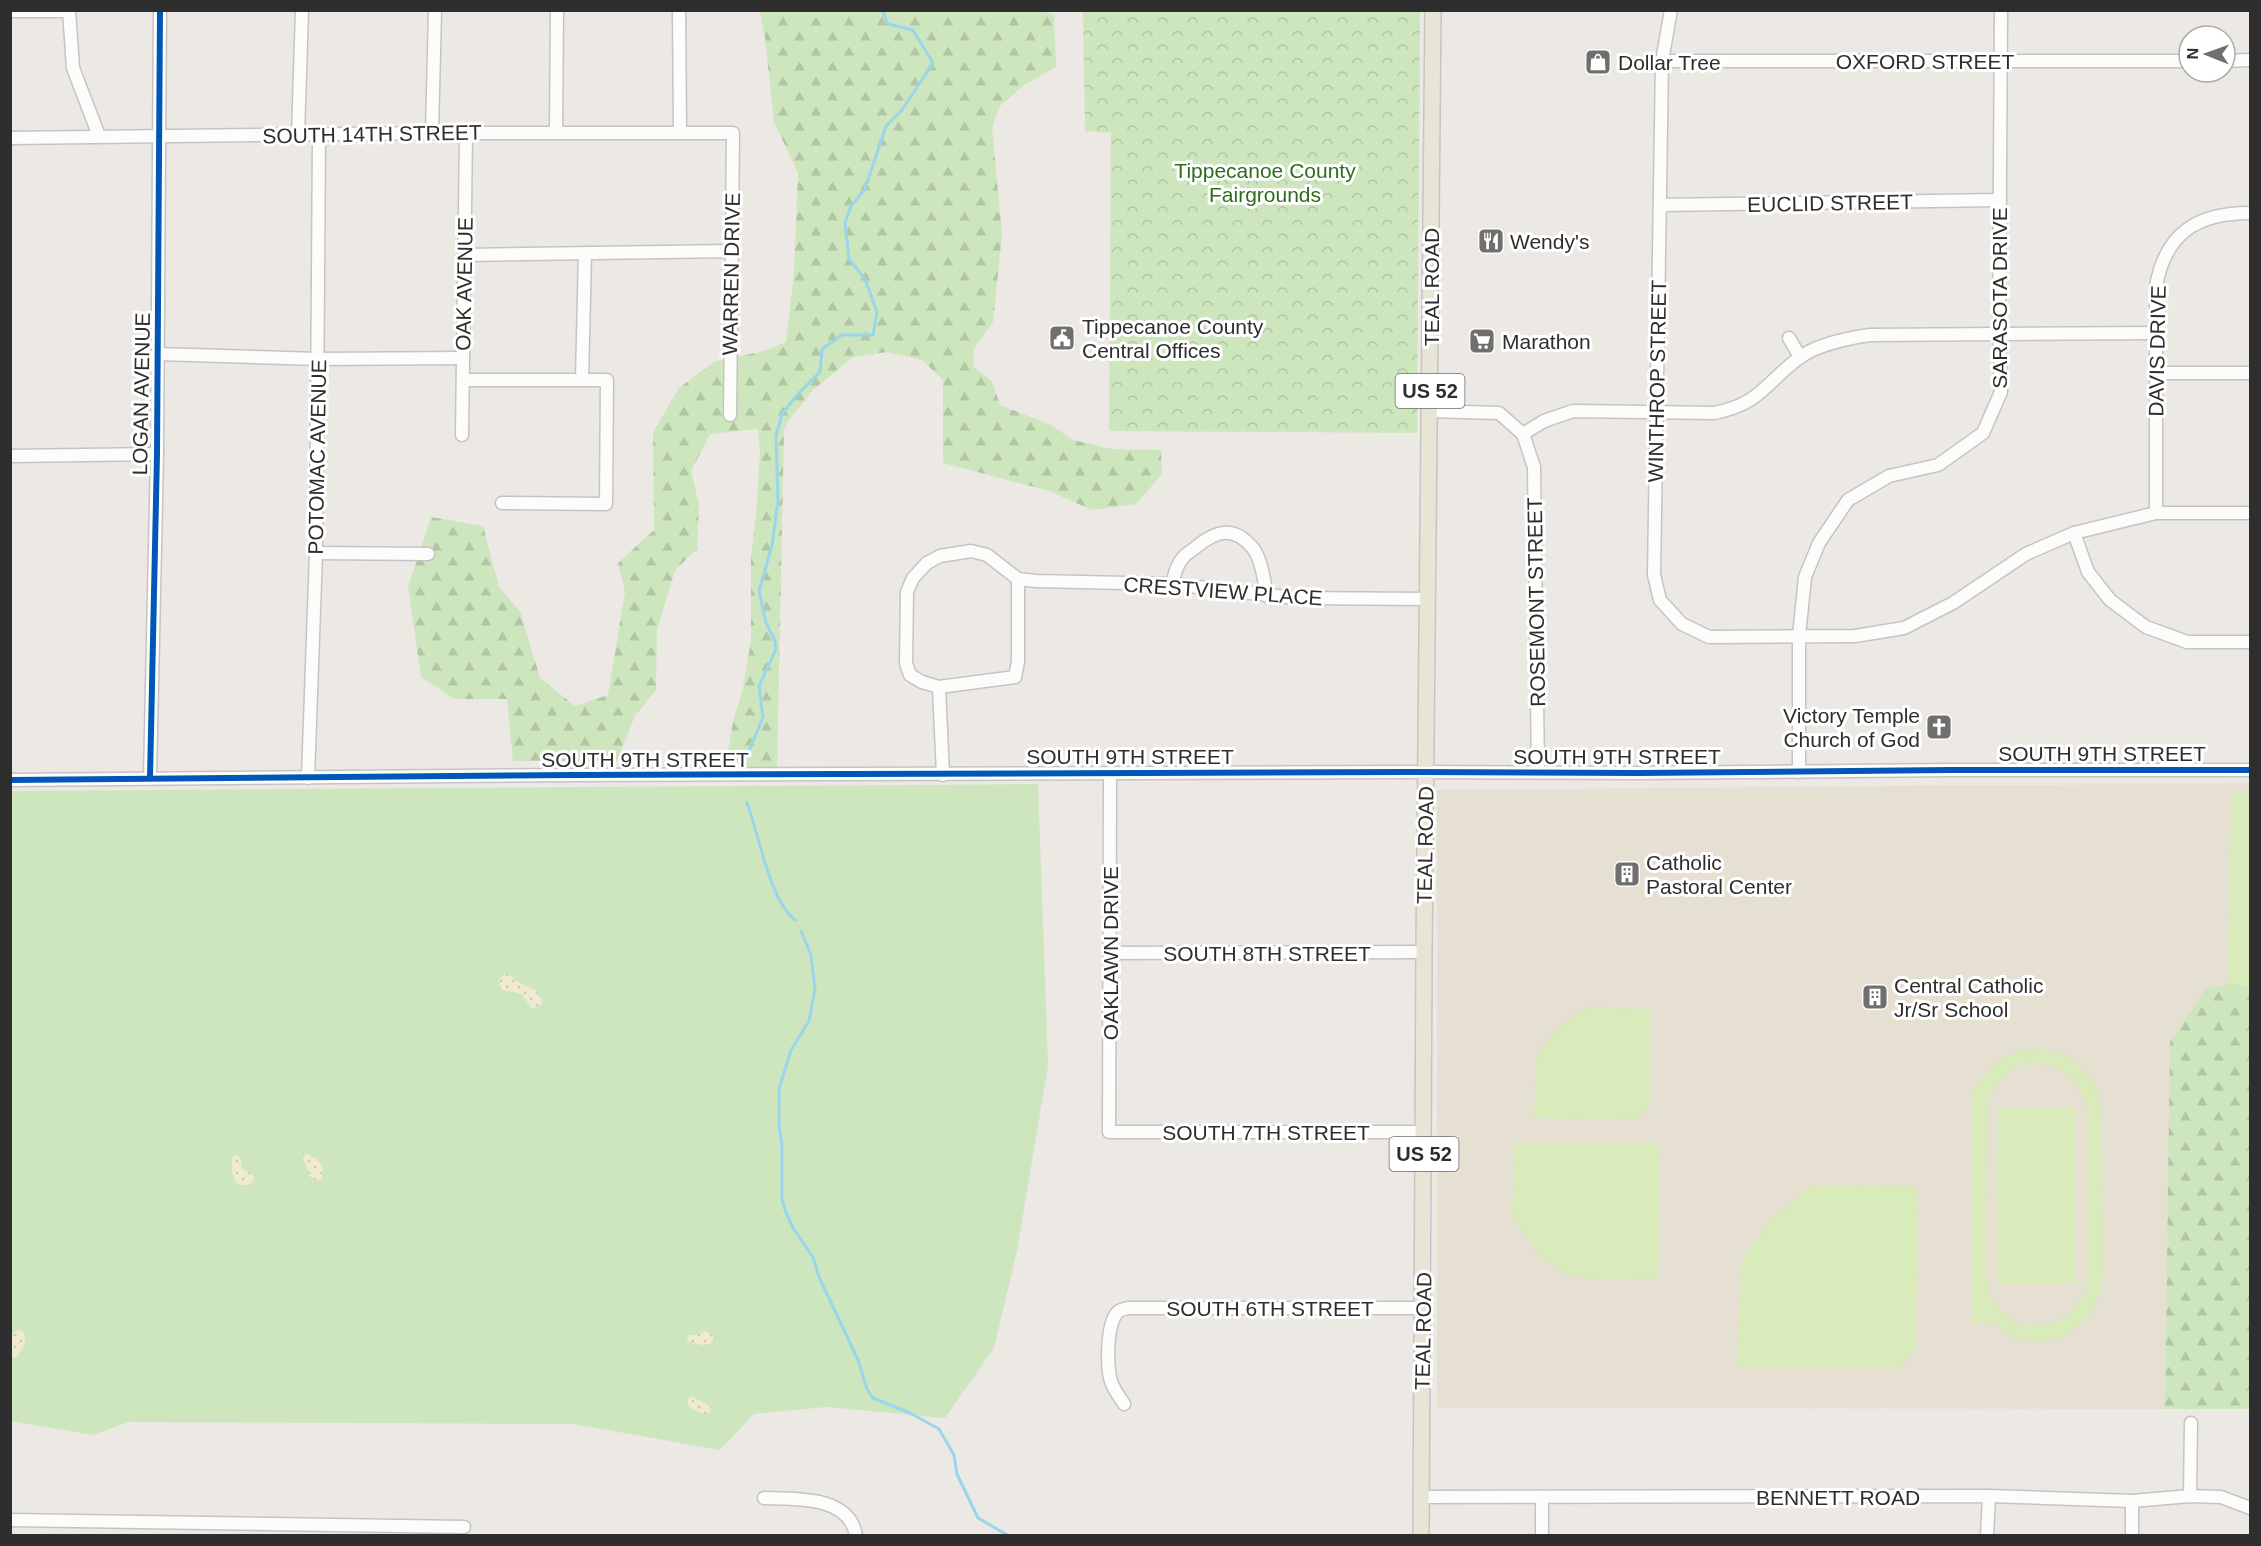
<svg xmlns="http://www.w3.org/2000/svg" width="2261" height="1546" font-family="Helvetica,sans-serif">
  <defs>
    <pattern id="forest-firs" width="22" height="20" patternUnits="userSpaceOnUse" patternTransform="scale(1.5)"><rect width="22" height="20" fill="#cee6be"/><path d="M5 1l3.5 6h-7zM16 11l3.5 6h-7z" fill="#b1c6a4"/></pattern>
    <pattern id="sand-dots" width="8" height="8" patternUnits="userSpaceOnUse" patternTransform="scale(1.5)"><rect width="8" height="8" fill="#f0ead3"/><path d="M2 2h.1M6 6h.1" fill="none" stroke="#cec9b5" stroke-width="1.8" stroke-linecap="round"/></pattern>
    <pattern id="park-crowns" width="20" height="18" patternUnits="userSpaceOnUse" patternTransform="scale(1.5)"><rect width="20" height="18" fill="#cee6be"/><path d="M2 6a3 3 0 1 1 6 0M12 15a3 3 0 1 1 6 0" fill="none" stroke="#b1c6a4"/></pattern>
  </defs>
  <rect width="100%" height="100%" fill="#ece8e4"/>
  <!-- education -->
  <polygon fill="#e6e0d3" points="2250,783 2250,1409 1437,1408 1437,790"/>
  <!-- grass -->
  <polygon fill="#cee6be" points="1038,784 1048,1066 1017,1251 994,1348 945,1418 826,1407 754,1414 720,1450 573,1424 129,1422 92,1435 11,1421 11,791"/>
  <!-- forest -->
  <g fill="url(#forest-firs)">
    <polygon points="1041,10 1054,15 1056,67 1024,85 1000,106 992,128 1002,234 993,322 974,349 973,366 992,381 1000,405 1051,425 1073,440 1112,449 1161,450 1162,474 1136,504 1092,510 1049,491 943,463 943,380 922,360 887,352 853,357 812,391 789,420 784,430 777,768 725,769 733,722 743,688 751,640 751,556 756,515 760,453 758,429 710,434 691,471 699,504 697,549 675,570 657,630 656,690 635,716 617,761 513,761 507,699 455,699 421,677 408,587 431,517 483,526 499,587 520,611 540,678 575,706 608,695 625,592 618,563 654,530 653,432 679,388 714,362 764,351 786,342 794,273 798,173 774,122 765,38 760,11"/>
    <polygon points="2228,985 2250,986 2250,1409 2165,1409 2170,1042 2206,988"/>
  </g>
  <!-- sand -->
  <g fill="url(#sand-dots)">
    <path d="M 508,974 L 516,981 L 535,990 L 542,1000 L 541,1005 L 532,1009 L 522,994 L 503,990 C 499,985 497,981 502,976 Z"/>
    <path d="M 307,1154 L 317,1159 L 323,1168 L 322,1178 L 318,1181 L 309,1176 C 309,1168 302,1163 303,1155 Z"/>
    <path d="M 237,1155 L 241,1160 L 242,1168 L 254,1176 L 253,1182 L 249,1185 L 239,1185 C 233,1180 229,1164 233,1157 Z"/>
    <path d="M 21,1329 C 29,1339 24,1348 17,1357 L 12,1358 L 11,1342 L 14,1332 Z"/>
    <polygon points="706,1331 713,1336 713,1340 710,1344 702,1345 687,1341 688,1335 698,1335"/>
    <polygon points="693,1397 711,1407 710,1413 703,1414 690,1408 687,1402 689,1398"/>
  </g>
  <!-- park -->
  <polygon fill="url(#park-crowns)" points="1083,11 1420,11 1417,433 1109,431 1111,133 1085,131"/>
  <!-- pitch -->
  <g fill="#d9eabb" fill-rule="evenodd">
    <polygon points="2231,794 2250,794 2250,986 2228,985"/>
    <polygon points="1589,1007 1649,1009 1649,1108 1636,1120 1534,1118 1536,1058 1553,1031"/>
    <path d="M 2036,1048 C 2074,1051 2099,1076 2102,1114 L 2103,1276 C 2100,1318 2062,1353 2018,1339 C 2008,1336 1998,1325 1990,1323 C 1984,1322 1976,1323 1971,1323 L 1971,1091 L 1975,1091 C 1987,1065 2008,1051 2036,1048 ZM 2027,1064 C 2060,1061 2083,1081 2087,1114 L 2087,1284 C 2071,1345 1992,1338 1986,1276 L 1987,1106 C 1992,1084 2006,1070 2027,1064 Z"/>
    <rect x="1998" y="1107" width="77" height="176"/>
    <polygon points="1515,1144 1659,1144 1658,1280 1594,1279 1569,1275 1540,1256 1512,1215"/>
    <polygon points="1918,1185 1916,1351 1899,1367 1737,1367 1742,1260 1767,1223 1811,1186"/>
  </g>
  <g fill="none" stroke-linecap="round" stroke-linejoin="round">
    <!-- stream -->
    <g stroke="#99d6ec" stroke-width="3">
      <polyline points="747,756 763,717 759,686 776,649 775,641 766,623 759,591 772,545 778,501 776,436 782,414 798,394 820,372 822,349 842,335 873,335 877,312 865,279 849,259 845,223 851,206 865,189 886,126 902,110 933,63 913,30 888,24 882,10"/>
      <path d="M 747,803 C 759,834 769,899 795,920"/>
      <polyline points="801,931 811,955 815,989 809,1021 791,1050 779,1089 779,1125 782,1146 782,1199 786,1213 793,1228 813,1257 819,1277 858,1360 867,1389 873,1398 910,1413 939,1429 954,1455 957,1474 978,1518 1009,1536"/>
    </g>
    <defs>
      <g id="minor">
        <polyline points="69,10 73,68 99,136"/>
        <polyline points="679,10 680,131"/>
        <polyline points="1671,10 1662,61 1654,575 1660,600 1682,624 1709,637 1855,636 1904,628 1953,603 2026,554 2074,533 2156,513 2250,513"/>
        <polyline points="10,11 69,11"/>
        <polyline points="1662,61 2189,61"/>
        <polyline points="2225,61 2250,60"/>
        <polyline points="556,132 557,10"/>
        <polyline points="432,133 435,10"/>
        <polyline points="298,136 302,10"/>
        <polyline points="10,138 432,133 733,133 730,415"/>
        <polyline points="1661,205 2000,200"/>
        <polyline points="466,255 731,251"/>
        <polyline points="1789,338 1800,357"/>
        <polyline points="158,354 319,359 463,358"/>
        <polyline points="2156,373 2250,373"/>
        <polyline points="463,380 607,380 606,504 502,503"/>
        <polyline points="582,380 585,253"/>
        <path d="M 1430,411 L 1499,413 L 1523,434 L 1544,421 L 1573,411 L 1714,413 C 1761,404 1765,383 1799,358 C 1816,345 1849,338 1870,335 L 2156,333"/>
        <polyline points="1523,434 1534,467 1538,772"/>
        <polyline points="462,435 466,133"/>
        <polyline points="10,456 157,454"/>
        <path d="M 2156,513 L 2156,286 C 2166,232 2198,213 2250,213"/>
        <polyline points="2074,533 2088,572 2110,600 2146,627 2187,642 2250,642"/>
        <polyline points="316,553 428,554"/>
        <path d="M 1172,584 C 1174,576 1176,566 1182,559 C 1185,554 1192,551 1196,547 C 1216,531 1233,525 1252,547 C 1262,559 1264,581 1267,596"/>
        <polyline points="939,687 1015,677 1018,662 1018,579"/>
        <polyline points="1799,772 1799,636 1805,577 1819,543 1848,500 1889,476 1938,465 1983,433 2001,392 1999,333 2001,10"/>
        <polyline points="1110,773 1109,1132 1424,1132"/>
        <polyline points="943,775 939,687 922,682 910,675 906,663 907,592 913,578 927,563 940,556 971,551 987,555 1018,579 1036,581 1172,584 1295,598 1428,599"/>
        <polyline points="150,778 157,454 160,10"/>
        <polyline points="308,778 316,553 319,136"/>
        <polyline points="10,780 575,775 1411,772 1639,773 1950,770 2250,770"/>
        <polyline points="1110,953 1424,952"/>
        <path d="M 1124,1404 C 1120,1398 1115,1391 1112,1384 C 1106,1370 1106,1320 1119,1311 C 1122,1309 1125,1309 1128,1308 L 1423,1308"/>
        <polyline points="2190,1496 2191,1423"/>
        <polyline points="1422,1497 1989,1496 2132,1501 2190,1496 2221,1497 2250,1508"/>
        <path d="M 764,1498 C 794,1499 850,1495 856,1536"/>
        <polyline points="2132,1501 2132,1536"/>
        <polyline points="10,1520 464,1527"/>
        <polyline points="1542,1536 1542,1497"/>
        <polyline points="1987,1536 1989,1496"/>
      </g>
      <polyline id="major" points="1421,1536 1424,952 1433,10"/>
    </defs>
    <!-- minor casing -->
    <use href="#minor" stroke="#c5c4c5" stroke-width="15"/>
    <!-- major casing -->
    <use href="#major" stroke="#c6c5c4" stroke-width="18"/>
    <!-- minor -->
    <use href="#minor" stroke="#fcfcfb" stroke-width="12"/>
    <!-- major -->
    <use href="#major" stroke="#e8e4d6" stroke-width="15"/>
    <defs>
      <g id="cycleway">
        <polyline points="150,778 157,454 160,10"/>
        <polyline points="10,780 575,775 1411,772 1639,773 1950,770 2250,770"/>
      </g>
    </defs>
    <!-- cycleway casing -->
    <use href="#cycleway" stroke="#fff" stroke-width="10"/>
    <!-- cycleway -->
    <use href="#cycleway" stroke="#0057b8" stroke-width="6"/>
  </g>
  <!-- icons -->
  <defs>
    <symbol id="shop-square" viewBox="-11 -11 22 22"><rect x="-9" y="-9" width="18" height="18" rx="4" fill="#706f6e" stroke="#fff"/><path d="M-5-2.5h2.3a2.7 3.5 0 0 1 5.4 0H5L5.5 6h-11ZM-1.5-2.5h3a1.5 2.3 0 0 0-3 0Z" fill="#fff"/></symbol>
    <symbol id="restaurant-square" viewBox="-11 -11 22 22"><rect x="-9" y="-9" width="18" height="18" rx="4" fill="#706f6e" stroke="#fff"/><path d="M-5-6h1v4h1v-4h1v4h1v-4h1v5L-1.5 .5V6h-2V.5L-5-1ZM5-6V6H3V1.5H1.5Q1.5-4 5-6Z" fill="#fff"/></symbol>
    <symbol id="civic-square" viewBox="-11 -11 22 22"><rect x="-9" y="-9" width="18" height="18" rx="4" fill="#706f6e" stroke="#fff"/><path d="M-.6-6.5H3V-4.5H.6V-3L4-1V1h2V6H-6V1h2V-1L-.6-3ZM-1.2 2.5V6h2.4V2.5Z" fill="#fff"/></symbol>
    <symbol id="supermarket-square" viewBox="-11 -11 22 22"><rect x="-9" y="-9" width="18" height="18" rx="4" fill="#706f6e" stroke="#fff"/><path d="M-6-5.5h2.5l.6 2H6L4.5 2H-2.5L-4.4-4H-6ZM-1.5 3.2a1.3 1.3 0 1 0 .1 0ZM3 3.2a1.3 1.3 0 1 0 .1 0Z" fill="#fff"/></symbol>
    <symbol id="church-square" viewBox="-11 -11 22 22"><rect x="-9" y="-9" width="18" height="18" rx="4" fill="#706f6e" stroke="#fff"/><path d="M-1.2-6h2.4v3.5h3.3v2.4h-3.3V6h-2.4V-.1h-3.3v-2.4h3.3Z" fill="#fff"/></symbol>
    <symbol id="building-square" viewBox="-11 -11 22 22"><rect x="-9" y="-9" width="18" height="18" rx="4" fill="#706f6e" stroke="#fff"/><path d="M-4-6H4V6H1V3H-1V6H-4ZM-2.5-4.3h1.7v1.8h-1.7ZM.8-4.3h1.7v1.8H.8ZM-2.5-1h1.7V.8h-1.7ZM.8-1h1.7V.8H.8Z" fill="#fff"/></symbol>
  </defs>
  <g fill-rule="evenodd">
    <use href="#shop-square" x="1583" y="47" width="30" height="30"/>
    <use href="#restaurant-square" x="1476" y="226" width="30" height="30"/>
    <use href="#civic-square" x="1047" y="323" width="30" height="30"/>
    <use href="#supermarket-square" x="1467" y="326" width="30" height="30"/>
    <use href="#church-square" x="1924" y="712" width="30" height="30"/>
    <use href="#building-square" x="1612" y="859" width="30" height="30"/>
    <use href="#building-square" x="1860" y="982" width="30" height="30"/>
  </g>
  <g text-anchor="middle" dominant-baseline="central" stroke-width="6" stroke-linejoin="round" paint-order="stroke">
    <!-- shield labels -->
    <g fill="#fff" stroke="#6d6d6d" stroke-width="1.5">
      <rect x="1395.5" y="374" width="69" height="34" rx="4.5"/>
      <rect x="1389.5" y="1137" width="69" height="34" rx="4.5"/>
    </g>
    <g font-size="20" font-weight="bold" fill="#2e2e2e">
      <text x="1430" y="391">US 52</text>
      <text x="1424" y="1154">US 52</text>
    </g>
    <!-- street labels -->
    <g font-size="21" fill="#2e2e2e" stroke="#fff">
      <text x="1925" y="61">OXFORD STREET</text>
      <text transform="translate(372 134) rotate(-1)">SOUTH 14TH STREET</text>
      <text transform="translate(1830 203) rotate(-1)">EUCLID STREET</text>
      <text transform="translate(731 274) rotate(-89)">WARREN DRIVE</text>
      <text transform="translate(464 284) rotate(-89)">OAK AVENUE</text>
      <text transform="translate(1431 287) rotate(-90)">TEAL ROAD</text>
      <text transform="translate(1999 298) rotate(-90)">SARASOTA DRIVE</text>
      <text transform="translate(2157 351) rotate(-89)">DAVIS DRIVE</text>
      <text transform="translate(1657 381) rotate(-89)">WINTHROP STREET</text>
      <text transform="translate(141 394) rotate(-89)">LOGAN AVENUE</text>
      <text transform="translate(317 457) rotate(-89)">POTOMAC AVENUE</text>
      <text transform="translate(1223 591) rotate(4)">CRESTVIEW PLACE</text>
      <text transform="translate(1536 602) rotate(-91)">ROSEMONT STREET</text>
      <text x="2102" y="753">SOUTH 9TH STREET</text>
      <text x="1130" y="756">SOUTH 9TH STREET</text>
      <text x="1617" y="756">SOUTH 9TH STREET</text>
      <text x="645" y="759">SOUTH 9TH STREET</text>
      <text transform="translate(1425 845) rotate(-89)">TEAL ROAD</text>
      <text transform="translate(1110 953) rotate(-90)">OAKLAWN DRIVE</text>
      <text x="1267" y="953">SOUTH 8TH STREET</text>
      <text x="1266" y="1132">SOUTH 7TH STREET</text>
      <text x="1270" y="1308">SOUTH 6TH STREET</text>
      <text transform="translate(1423 1331) rotate(-89)">TEAL ROAD</text>
      <text x="1838" y="1497">BENNETT ROAD</text>
    </g>
    <!-- poi labels -->
    <g font-size="21" fill="#2e2e2e" stroke="#fff" text-anchor="start">
      <text x="1618" y="62">Dollar Tree</text>
      <text x="1510" y="241">Wendy's</text>
      <text x="1082" y="326">Tippecanoe County<tspan x="1082" dy="24">Central Offices</tspan></text>
      <text x="1502" y="341">Marathon</text>
      <text x="1920" y="715" text-anchor="end">Victory Temple<tspan x="1920" dy="24">Church of God</tspan></text>
      <text x="1646" y="862">Catholic<tspan x="1646" dy="24">Pastoral Center</tspan></text>
      <text x="1894" y="985">Central Catholic<tspan x="1894" dy="24">Jr/Sr School</tspan></text>
    </g>
    <!-- park labels -->
    <g font-size="21" fill="#2c6e1b" stroke="#fff">
      <text x="1265" y="170">Tippecanoe County<tspan x="1265" dy="24">Fairgrounds</tspan></text>
    </g>
  </g>
  <!-- border -->
  <rect width="2261" height="1546" fill="none" stroke="#2e2e2e" stroke-width="24"/>
  <!-- north arrow -->
  <g transform="translate(2207 54) rotate(271)"><circle r="28" fill="#ffffff" stroke="#ababab" stroke-width="1.5"/>
  <path d="M0-4.5L10 22L0 15L-10 22Z" fill="#706f6e"/>
  <text y="-9" font-size="16" font-weight="bold" text-anchor="middle" fill="#2e2e2e">N</text>
  </g>
</svg>
